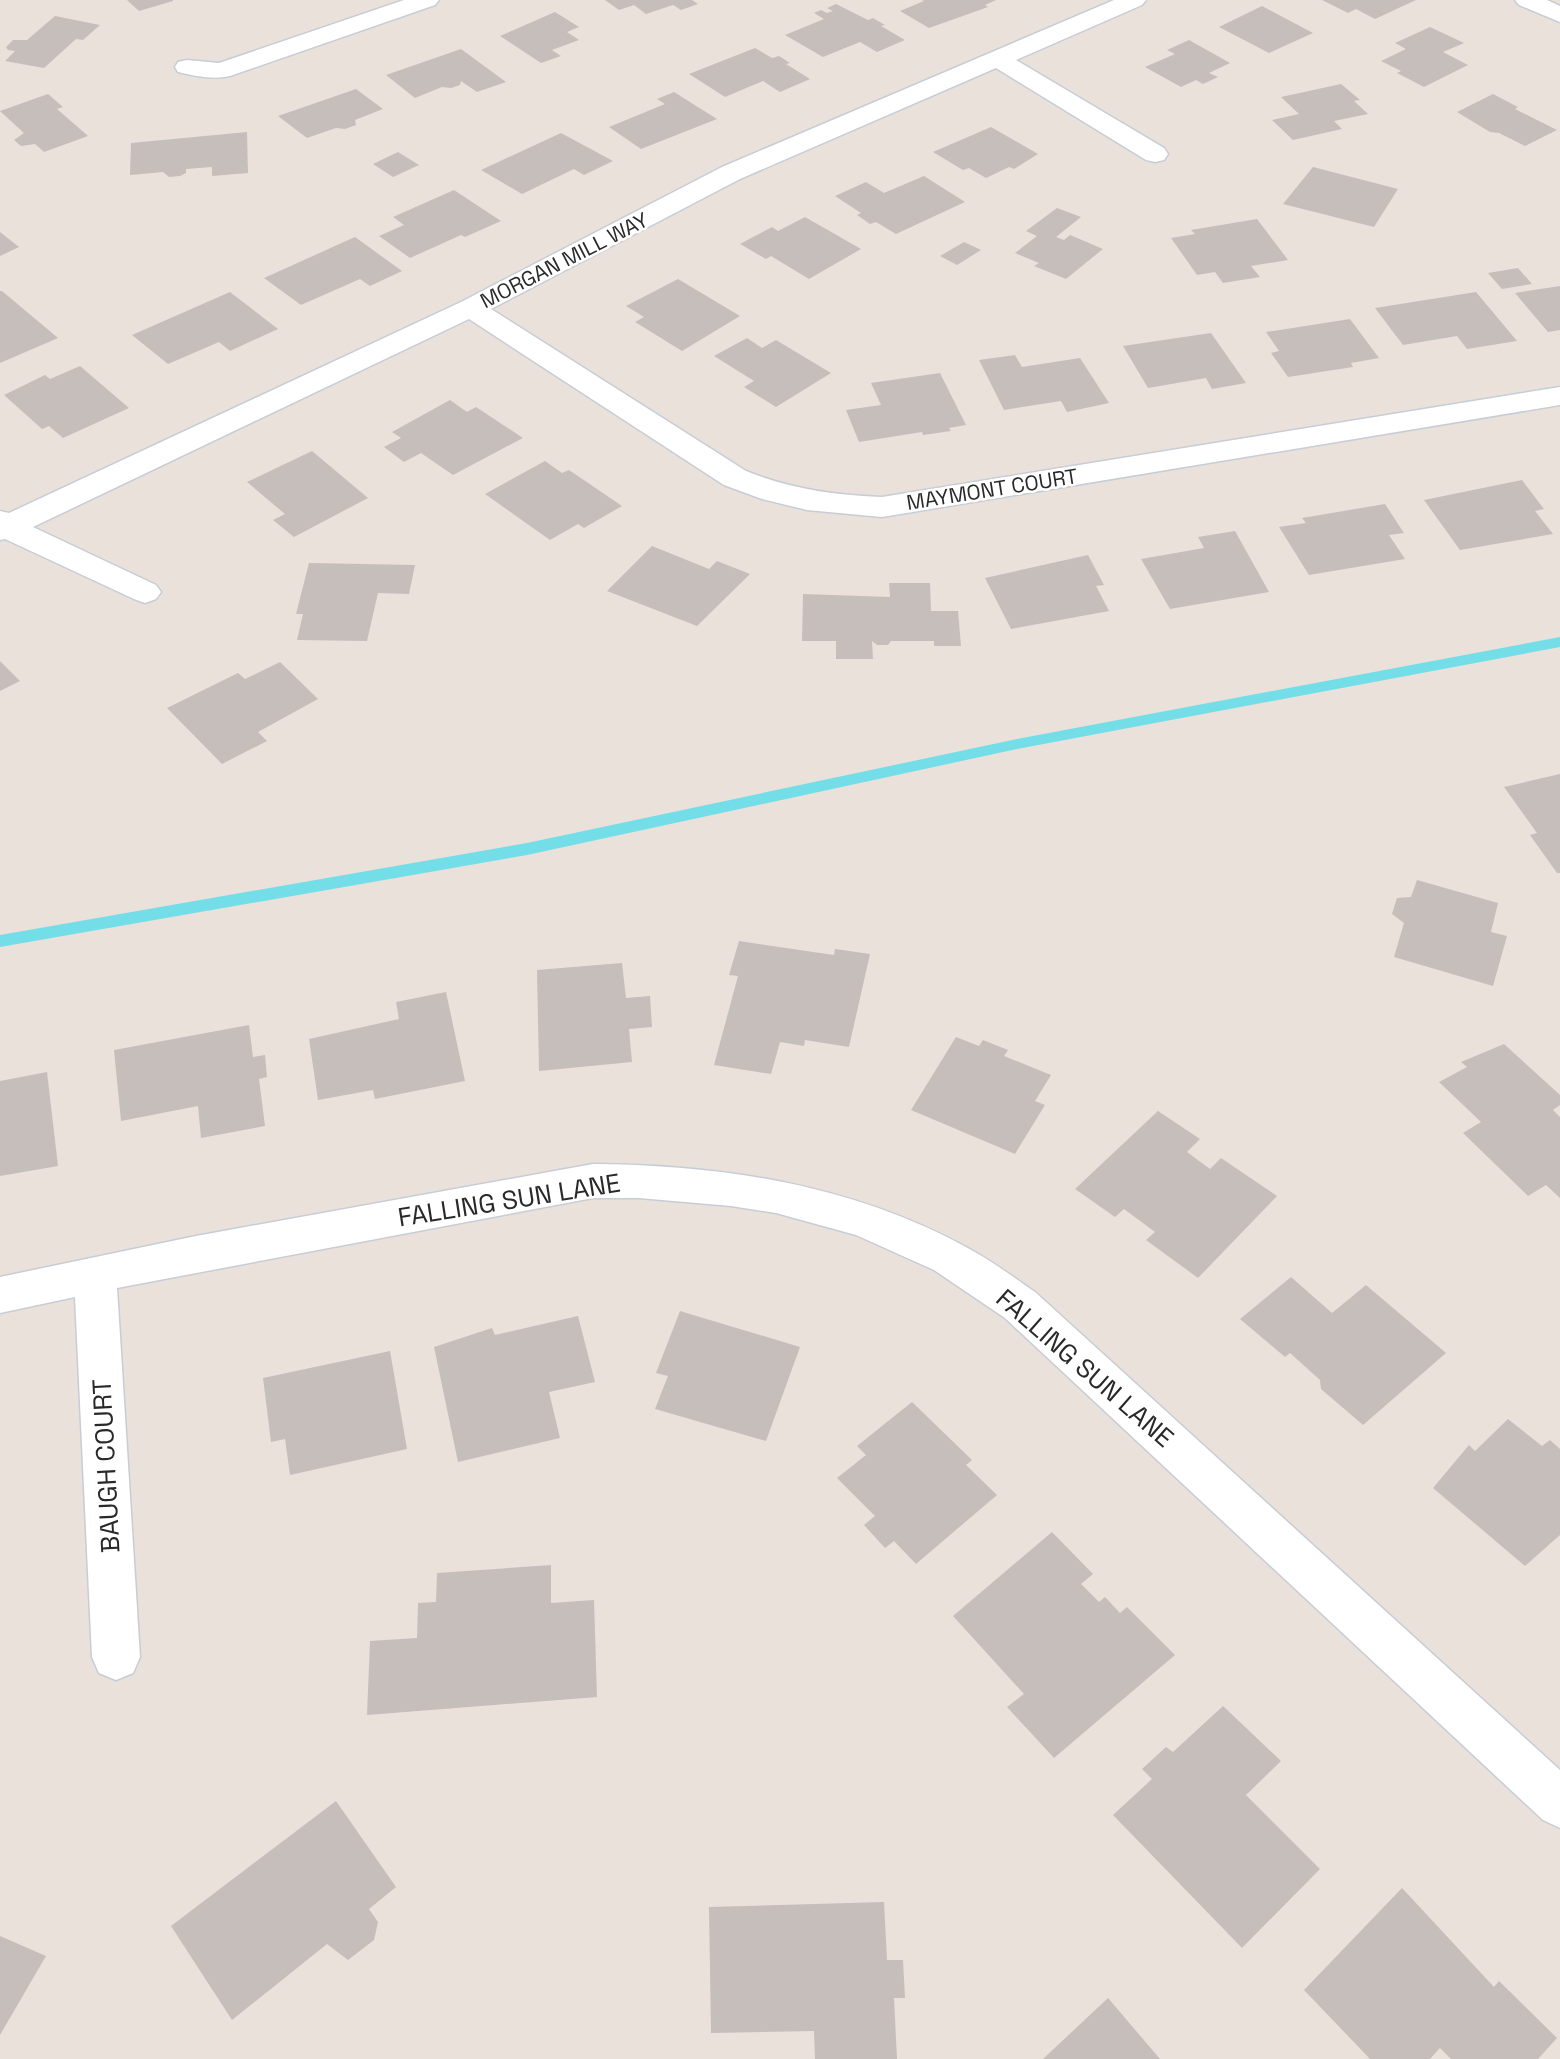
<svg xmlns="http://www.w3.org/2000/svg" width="1560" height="2059" font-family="'Space Grotesk',sans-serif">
  <rect width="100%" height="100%" fill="#eae1db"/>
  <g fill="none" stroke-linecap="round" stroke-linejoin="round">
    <!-- stream -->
    <polygon fill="#73dee8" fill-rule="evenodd" points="1560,637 1560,647 1017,749 527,855 0,947 0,935 527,843 1017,739"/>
  </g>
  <!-- building -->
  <g fill="#c6bebb">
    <polygon points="127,0 173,0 173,1 139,11"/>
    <polygon points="605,0 692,0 698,4 681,10 673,5 646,14 634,5 619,10"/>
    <polygon points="922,0 996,0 985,5 988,7 929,28 900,11 924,1"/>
    <polygon points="1322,0 1416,0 1375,19 1356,9 1348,13"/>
    <polygon points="836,4 868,20 873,18 885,25 881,26 905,40 877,52 860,42 823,57 785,35 824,19 814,13 821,10 827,13 833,11 827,8"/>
    <polygon points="1262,6 1313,33 1269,53 1219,27"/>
    <polygon points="555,12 579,27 567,32 579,40 552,50 561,56 541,63 500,36"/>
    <polygon points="55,16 100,25 83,40 76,39 44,68 5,61 15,51 8,50 6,47 13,40 27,40"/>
    <polygon points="1430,27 1464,43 1443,52 1468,65 1424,87 1397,73 1401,71 1381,61 1406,49 1395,43"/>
    <polygon points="1189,40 1230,63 1209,73 1218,77 1203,84 1196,80 1181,87 1145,67 1175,54 1167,50"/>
    <polygon points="755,48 772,58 779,56 790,63 786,64 810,79 780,92 763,81 725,97 689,74"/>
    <polygon points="461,49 506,82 477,92 461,81 460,85 451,88 442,87 415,98 386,75"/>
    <polygon points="1341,84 1360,100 1354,101 1368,114 1334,121 1342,129 1293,140 1272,120 1299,114 1281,97"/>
    <polygon points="356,89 383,109 355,120 356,125 345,129 336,128 307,138 278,116"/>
    <polygon points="674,92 717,119 641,149 609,127 665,104 657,99"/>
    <polygon points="48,94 63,107 57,109 88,136 44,152 35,144 21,146 14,140 24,133 0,111"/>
    <polygon points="1493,94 1518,107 1515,109 1557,130 1525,146 1499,133 1490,132 1457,112"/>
    <polygon points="991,127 1038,154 1014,169 1009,167 986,178 969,168 963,170 933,152"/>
    <polygon points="247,132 248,173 212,176 212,167 186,169 186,173 180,176 169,177 163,172 130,175 131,143"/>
    <polygon points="561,133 613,161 584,175 574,169 522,194 481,170"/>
    <polygon points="398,152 419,165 393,177 373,164"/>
    <polygon points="1313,167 1398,189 1374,227 1283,204"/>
    <polygon points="924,176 965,202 896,234 876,222 870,224 857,215 861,213 835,196 866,182 884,193"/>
    <polygon points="454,190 501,221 465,237 461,235 410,258 379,236 404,225 393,217"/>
    <polygon points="1057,208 1081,217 1056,237 1064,240 1070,235 1103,249 1066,279 1034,266 1039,263 1015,253 1037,236 1026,231"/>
    <polygon points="805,217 861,249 809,279 771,256 766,259 740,244 772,227 778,231"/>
    <polygon points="1257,219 1288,260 1251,266 1260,277 1223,283 1215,272 1197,275 1171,238 1195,234 1191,230"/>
    <polygon points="0,232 19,247 0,256"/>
    <polygon points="355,237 402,271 370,286 360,279 301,305 264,278"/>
    <polygon points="964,242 981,250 957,265 940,256"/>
    <polygon points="1518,268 1532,284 1502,289 1488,273"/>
    <polygon points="678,279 740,316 682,351 635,322 644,317 626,306"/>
    <polygon points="1560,286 1560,330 1548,332 1515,293"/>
    <polygon points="0,291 2,291 58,338 0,363"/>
    <polygon points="230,292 278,329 230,351 219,342 168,364 132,335"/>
    <polygon points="1476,292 1517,341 1467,349 1457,336 1403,345 1375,308"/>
    <polygon points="1350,319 1379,358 1351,363 1353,367 1288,377 1271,353 1279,351 1266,332"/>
    <polygon points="1211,333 1246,383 1212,389 1206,378 1148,388 1123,346"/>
    <polygon points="747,338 762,348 776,340 831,373 776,407 744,387 754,381 714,356"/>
    <polygon points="1015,355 1022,367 1080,358 1109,403 1067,412 1061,401 1004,410 979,360"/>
    <polygon points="80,366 129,408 63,438 49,426 42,429 4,395 45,375 50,379"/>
    <polygon points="940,373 966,425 949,428 951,431 923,435 922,432 859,442 846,410 881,405 871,383"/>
    <polygon points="450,400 467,412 476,407 523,438 453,475 421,453 404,462 384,447 401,438 392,432"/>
    <polygon points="312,451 368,498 294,537 273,520 285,514 247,482"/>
    <polygon points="545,461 562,473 569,470 622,506 584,528 578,524 550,540 485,494"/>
    <polygon points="1522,480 1544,509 1535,511 1553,534 1460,550 1424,500"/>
    <polygon points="1385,504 1404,533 1389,535 1405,559 1309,575 1279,527 1306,523 1302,518"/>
    <polygon points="1235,531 1269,592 1170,609 1141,559 1204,548 1198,537"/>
    <polygon points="652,546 709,569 717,561 750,574 697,626 607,591"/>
    <polygon points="1088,555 1104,585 1096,586 1109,611 1011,629 985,578"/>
    <polygon points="309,563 415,565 409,594 378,593 367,641 297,640 303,614 296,614"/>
    <polygon points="889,583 930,583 931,611 958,611 961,646 934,646 934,641 891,641 888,645 877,645 872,641 873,659 836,659 836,641 802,641 803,594 890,597"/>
    <polygon points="0,661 20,681 0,691"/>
    <polygon points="280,662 318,699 258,732 267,741 222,764 167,708 238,673 245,679"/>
    <polygon points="1560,774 1560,873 1557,873 1530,835 1537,833 1504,787"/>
    <polygon points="1417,880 1498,903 1491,932 1507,936 1493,986 1394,957 1404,923 1392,914 1397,898 1411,897"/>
    <polygon points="739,941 834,955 835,949 870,954 849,1047 805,1040 804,1046 780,1042 771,1074 714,1065 738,976 729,975"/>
    <polygon points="622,963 626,998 650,996 652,1027 629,1029 632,1062 539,1071 537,970"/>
    <polygon points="446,992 465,1081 375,1099 373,1090 318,1100 309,1039 399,1019 396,1002"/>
    <polygon points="249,1025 253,1057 265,1055 267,1077 259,1079 265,1126 201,1138 198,1106 121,1121 114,1050"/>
    <polygon points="956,1037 979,1046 983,1040 1008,1050 1004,1056 1051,1075 1035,1101 1045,1105 1015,1154 911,1110"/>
    <polygon points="1504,1044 1560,1095 1560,1105 1553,1110 1560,1117 1560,1198 1546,1185 1528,1196 1463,1133 1481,1122 1439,1082 1467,1067 1461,1062"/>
    <polygon points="47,1072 58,1166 0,1176 0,1081"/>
    <polygon points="1158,1111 1200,1139 1187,1152 1210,1169 1221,1158 1277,1196 1198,1278 1146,1240 1155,1232 1124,1209 1115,1217 1075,1189"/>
    <polygon points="1291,1277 1332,1313 1366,1285 1446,1353 1363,1425 1321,1389 1320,1380 1290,1353 1285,1357 1240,1319"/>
    <polygon points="680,1311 800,1347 766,1441 655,1409 668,1376 656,1373"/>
    <polygon points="578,1316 595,1382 549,1392 560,1438 458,1462 434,1347 492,1328 495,1335"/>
    <polygon points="390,1351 407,1449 290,1475 285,1439 271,1442 263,1378"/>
    <polygon points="912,1402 972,1460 966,1465 997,1495 916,1564 894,1541 885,1548 864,1525 875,1516 837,1478 866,1455 857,1446"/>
    <polygon points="1508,1419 1542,1446 1550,1440 1560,1449 1560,1535 1525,1566 1433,1488 1469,1445 1475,1451"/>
    <polygon points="1052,1532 1093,1574 1081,1584 1099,1602 1105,1597 1120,1613 1127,1607 1175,1655 1054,1758 1007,1707 1024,1694 953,1616"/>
    <polygon points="551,1565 551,1603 594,1600 597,1697 367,1715 370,1641 417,1638 418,1603 436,1602 437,1573"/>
    <polygon points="1223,1706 1281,1761 1246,1795 1320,1869 1242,1948 1113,1815 1152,1779 1142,1769 1166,1747 1173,1752"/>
    <polygon points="336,1801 396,1887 369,1909 378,1922 374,1940 348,1960 327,1944 232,2020 171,1926"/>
    <polygon points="1402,1888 1494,1987 1499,1981 1557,2038 1538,2059 1451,2059 1440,2048 1430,2059 1370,2059 1304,1990"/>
    <polygon points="884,1902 887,1960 903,1960 905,1998 894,1998 897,2059 815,2059 814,2031 711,2033 709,1907"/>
    <polygon points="0,1936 46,1956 0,2035"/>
    <polygon points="1108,1998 1160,2059 1043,2059"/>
  </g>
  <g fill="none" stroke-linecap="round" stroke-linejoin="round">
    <defs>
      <g id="minor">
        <path d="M 404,0 L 439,0 L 435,5 L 230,76 C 214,80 194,76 178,72 L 175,67 L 178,62 L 187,60 L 219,63 Z"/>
        <path d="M 1114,0 L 1146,0 L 1142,5 L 1016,60 L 1164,148 L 1168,154 L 1164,160 L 1155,162 L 1146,160 L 996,68 L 740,179 L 491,309 L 746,471 C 791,489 834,495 882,497 L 1560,387 L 1560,405 L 882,517 L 807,510 L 762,499 L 724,485 L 469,319 L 33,527 L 156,585 L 161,592 L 156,599 L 145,603 L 134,599 L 5,539 L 0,540 L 0,511 L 9,513 L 461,302 L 722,167 Z"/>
        <polygon points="1515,0 1547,0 1560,6 1560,22 1519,5"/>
        <path d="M 593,1164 C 721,1165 849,1184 964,1246 C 989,1259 1012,1276 1035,1292 L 1560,1770 L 1560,1828 L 1543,1820 L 1005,1318 L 934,1270 L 856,1235 L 776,1213 L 731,1206 L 639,1198 L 593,1198 L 117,1288 L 140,1657 L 133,1673 L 116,1680 L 99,1673 L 92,1657 L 75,1297 L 0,1313 L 0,1277 L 196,1236 Z"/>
      </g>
    </defs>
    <!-- minor casing -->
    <use href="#minor" stroke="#c7cdd6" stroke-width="3"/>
    <!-- minor -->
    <use href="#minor" fill="#fff" fill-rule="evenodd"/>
  </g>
  <g text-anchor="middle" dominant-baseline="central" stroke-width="5" stroke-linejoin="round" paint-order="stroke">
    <!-- far-street labels -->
    <g font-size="21" fill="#292929" stroke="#fff">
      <text transform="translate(564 260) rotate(-27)">MORGAN MILL WAY</text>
      <text transform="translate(992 489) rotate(-9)">MAYMONT COURT</text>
    </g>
    <!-- street labels -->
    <g font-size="26" fill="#292929" stroke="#fff">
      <text transform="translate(509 1200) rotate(-9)">FALLING SUN LANE</text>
      <text transform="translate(1085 1368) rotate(41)">FALLING SUN LANE</text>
      <text transform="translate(106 1466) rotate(-93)">BAUGH COURT</text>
    </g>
  </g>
</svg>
